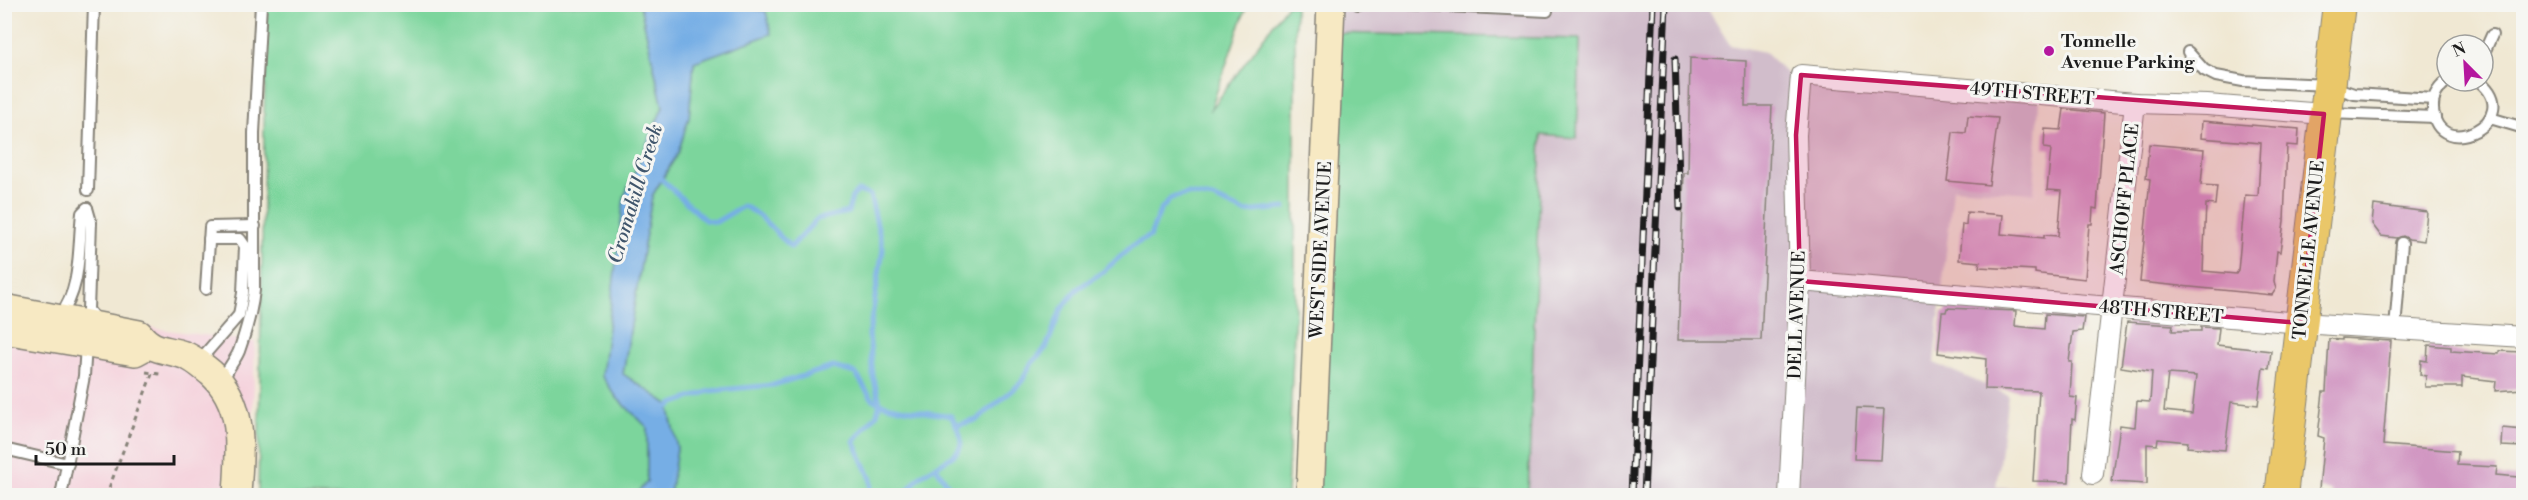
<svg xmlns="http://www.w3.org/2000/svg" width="2528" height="500" font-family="'Libre Bodoni',serif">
  <rect width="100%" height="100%" fill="#f6f6f2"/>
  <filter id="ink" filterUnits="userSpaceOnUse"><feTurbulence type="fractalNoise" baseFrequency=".0167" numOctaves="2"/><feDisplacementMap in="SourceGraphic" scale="12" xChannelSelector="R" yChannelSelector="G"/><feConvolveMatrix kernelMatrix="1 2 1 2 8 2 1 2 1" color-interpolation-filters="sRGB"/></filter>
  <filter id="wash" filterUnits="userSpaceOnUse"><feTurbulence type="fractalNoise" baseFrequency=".008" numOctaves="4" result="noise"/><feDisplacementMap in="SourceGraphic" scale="24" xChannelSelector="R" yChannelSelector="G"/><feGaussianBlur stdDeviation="1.35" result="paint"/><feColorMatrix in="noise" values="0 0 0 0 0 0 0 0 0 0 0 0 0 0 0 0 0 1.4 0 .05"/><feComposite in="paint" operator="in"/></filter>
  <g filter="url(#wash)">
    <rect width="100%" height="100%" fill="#f0e8d3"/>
    <!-- built -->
    <polygon fill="#f5cfda" points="5,308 255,342 251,495 5,496"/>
    <!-- industrial -->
    <polygon fill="#d1bdcb" points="1331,5 1705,5 1730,45 1765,52 1795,82 2039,100 2034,193 1953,188 1934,363 2008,395 1996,487 2055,489 2054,495 1528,495 1541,135 1576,138 1330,33"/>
    <!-- green -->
    <g fill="#7bd59c" stroke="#4c785c" stroke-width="1.5">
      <polygon points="266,5 640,5 663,107 624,197 617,398 647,426 647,482 635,496 258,496"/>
      <polygon points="727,5 1247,5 1210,111 1287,5 1295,5 1295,308 1287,495 670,495 677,448 668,404 623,374 652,196 678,153 689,117 694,62 765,11"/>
      <polygon points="1330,33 1580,39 1577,138 1541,135 1528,495 1310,496"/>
    </g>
    <!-- water -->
    <polygon fill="#76aee5" stroke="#496580" stroke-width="1.5" points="640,5 727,5 766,11 771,34 694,62 689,117 678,153 652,196 623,374 668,404 677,448 670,495 635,495 647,482 647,427 617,398 602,376 624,197 663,107"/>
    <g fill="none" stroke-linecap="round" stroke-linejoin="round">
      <!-- stream -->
      <g stroke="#76aee5" stroke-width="5">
        <path d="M 658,176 L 705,220 L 716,222 L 743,206 C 762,214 775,233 791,247 L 817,219 L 848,212 L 852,197 L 858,191 L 870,195 L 883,249 L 869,334 L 873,376 L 880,403 L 877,414 L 854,441 L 871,479 L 870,496"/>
        <path d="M 663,410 L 675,403 L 710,391 L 773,385 L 833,367 L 855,373 C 862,381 867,394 874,400 C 884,408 935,413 951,416 C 976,455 950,455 923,474 C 915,480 910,488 904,496"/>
        <polyline points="957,425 977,420 1021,383 1031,364 1046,348 1061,310 1077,289 1104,271 1132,246 1150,236 1160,211 1171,198 1188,194 1213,198 1245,212 1285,208"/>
        <polyline points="936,467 952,491 950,496"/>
      </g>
    </g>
    <g id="blocks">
      <!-- building -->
      <g fill="#d197c2" fill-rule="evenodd">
        <polygon points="1690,58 1746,61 1745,106 1772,106 1761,340 1678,340 1684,173 1688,173"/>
        <polygon points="2064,109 2104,113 2097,209 2093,208 2092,224 2089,224 2085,279 2041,274 2035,273 2035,270 1979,267 1980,262 1959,260 1962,224 1966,225 1967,212 2003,215 2001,234 2044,238 2044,235 2058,236 2062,191 2047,190 2051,149 2044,148 2045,129 2061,130"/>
        <polygon points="1968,116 1998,118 1989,185 1947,181 1953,132 1966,133"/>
        <polygon points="2202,121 2299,129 2298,146 2287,145 2284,221 2280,252 2277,251 2274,281 2276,289 2272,295 2140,282 2150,179 2146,178 2149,144 2204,149 2201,185 2217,186 2215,205 2206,204 2203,271 2236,274 2238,271 2245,195 2258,196 2261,143 2201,138"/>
        <polygon points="2374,205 2427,212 2424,241 2409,239 2403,236 2397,238 2381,236 2372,224"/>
        <polygon points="1947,308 2016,311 2015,326 2044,329 2045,314 2084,317 2082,331 2073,332 2069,362 2072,362 2070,397 2077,398 2075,420 2072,419 2069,482 2033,481 2039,391 1985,389 1986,359 1938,353 1942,312 1946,312"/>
        <path d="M 2127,322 L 2173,325 L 2172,331 L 2201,331 L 2201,327 L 2219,328 L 2217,345 L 2271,351 L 2269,369 L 2263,368 L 2258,405 L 2231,402 L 2225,450 L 2187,447 L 2188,442 L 2158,439 L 2157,445 L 2147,444 L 2147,484 L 2112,482 L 2120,425 L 2135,427 L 2137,401 L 2150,402 L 2152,372 L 2121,367 ZM 2168,374 L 2196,376 L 2192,414 L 2164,411 Z"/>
        <polygon points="2342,338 2391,341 2383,445 2458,451 2457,465 2497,467 2496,475 2518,477 2516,495 2331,495 2332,491 2319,489 2324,438 2318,436 2323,392 2326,392 2329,339 2342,340"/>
        <polygon points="2428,345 2451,347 2451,351 2499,354 2499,351 2523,352 2523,389 2495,391 2496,381 2462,377 2462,387 2425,387 2426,376 2420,375 2421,360 2427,361"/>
        <polygon points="1857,408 1884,409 1881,460 1854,459"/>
        <polygon points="2502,428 2523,430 2523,447 2501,446"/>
      </g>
    </g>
  </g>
  <g filter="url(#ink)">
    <use href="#blocks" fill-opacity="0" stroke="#868278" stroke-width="1.5"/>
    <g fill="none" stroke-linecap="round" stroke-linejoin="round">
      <defs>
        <g id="lane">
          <polyline points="1358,4 1359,4"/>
          <polyline points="1405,4 1547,11 1547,4"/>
          <polyline points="2188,52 2204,70 2216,76 2243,81 2328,85 2354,94 2434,99"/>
          <polyline points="2483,55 2492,35"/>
          <path d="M 2447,81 C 2438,88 2432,97 2433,109 C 2437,165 2528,120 2479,81"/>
          <polyline points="2328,113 2435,117"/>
          <polyline points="2490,118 2524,128"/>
          <polyline points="88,190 94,4"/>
          <polyline points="87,208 91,222 88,310 97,321"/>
          <polyline points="206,289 210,227 255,226"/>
          <path d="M 59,317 C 82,289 78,248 82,213 L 87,208"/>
          <polyline points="2395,329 2402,243"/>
          <polyline points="198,362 239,315 243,293 245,246 240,239 209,239"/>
          <path d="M 224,381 C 226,368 234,363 239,351 C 246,331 252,311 254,290 L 254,133 L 261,4"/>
          <polyline points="4,449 68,464"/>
          <polyline points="61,496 84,376 86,345"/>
        </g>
        <g id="street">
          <polyline points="1800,281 2301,323 2524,337"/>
          <polyline points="2093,474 2135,103"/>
          <polyline points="1789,496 1800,281 1796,135 1801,75 2135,103 2207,105 2324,114"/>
        </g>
        <g id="secondary">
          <path d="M 4,308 L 139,334 C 153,352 164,348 184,355 C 194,358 203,367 211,373 C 247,405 239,452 237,496"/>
          <polyline points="4,330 135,352 148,345"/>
          <polyline points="1310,496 1331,4"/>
        </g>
        <polyline id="primary" points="2281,496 2339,4"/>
      </defs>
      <!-- lane casing -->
      <use href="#lane" stroke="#868278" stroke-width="14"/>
      <!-- street casing -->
      <use href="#street" stroke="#868278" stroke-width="22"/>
      <!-- secondary casing -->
      <use href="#secondary" stroke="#868278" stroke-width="30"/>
      <!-- primary casing -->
      <use href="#primary" stroke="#868278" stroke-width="34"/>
      <!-- path -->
      <g stroke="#868278" stroke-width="3" stroke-dasharray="4.5 4.5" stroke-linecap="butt">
        <polyline points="146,372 160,374"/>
        <polyline points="106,496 152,374"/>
      </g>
      <!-- lane -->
      <use href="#lane" stroke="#fff" stroke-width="10"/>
      <!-- street -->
      <use href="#street" stroke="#fff" stroke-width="20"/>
      <!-- secondary -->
      <use href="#secondary" stroke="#f7e9c3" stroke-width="27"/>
      <!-- primary -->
      <use href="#primary" stroke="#eac769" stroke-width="32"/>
      <defs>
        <g id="rail">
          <polyline points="1675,59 1680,208"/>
          <polyline points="1632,496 1653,4"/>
          <polyline points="1644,496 1666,4"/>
        </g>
      </defs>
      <!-- rail casing -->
      <use href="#rail" stroke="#1c1c1c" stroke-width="7"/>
      <!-- rail -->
      <use href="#rail" stroke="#f6f6f2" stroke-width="4.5" stroke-dasharray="14" stroke-linecap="butt"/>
    </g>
  </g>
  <!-- marked area -->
  <path fill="#c2185b" fill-opacity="0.2" stroke="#c2185b" stroke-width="4.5" stroke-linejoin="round" d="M 1801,75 L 2324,114 L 2301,323 L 1800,281 L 1796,135 Z"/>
  <!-- markers -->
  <circle fill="#b5179e" stroke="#f6f6f2" stroke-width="2" cx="2049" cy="51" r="6"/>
  <g text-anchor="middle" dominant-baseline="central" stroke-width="6" stroke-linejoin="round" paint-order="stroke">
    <!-- poi labels -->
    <g font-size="18" font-weight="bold" fill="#1c1c1c" stroke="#f6f6f2" text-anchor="start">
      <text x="2061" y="41">Tonnelle<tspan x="2061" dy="21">Avenue Parking</tspan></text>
    </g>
    <!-- street labels -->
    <g font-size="18" fill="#1c1c1c" stroke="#f6f6f2">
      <text transform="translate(2032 94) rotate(5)">49TH STREET</text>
      <text transform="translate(2125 199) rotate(-84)">ASCHOFF PLACE</text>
      <text transform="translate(1321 250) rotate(-87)">WEST SIDE AVENUE</text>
      <text transform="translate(2309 250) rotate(-84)">TONNELLE AVENUE</text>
      <text transform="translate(2161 312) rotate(5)">48TH STREET</text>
      <text transform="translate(1797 315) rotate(-88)">DELL AVENUE</text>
    </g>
    <!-- water labels -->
    <g font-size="20" font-style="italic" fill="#40566c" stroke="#f6f6f2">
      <text transform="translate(636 194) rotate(-73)">Cromakill Creek</text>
    </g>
  </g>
  <!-- margin -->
  <rect width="2528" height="500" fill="none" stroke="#f6f6f2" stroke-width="24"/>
  <!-- north arrow -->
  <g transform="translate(2465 63) rotate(336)"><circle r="28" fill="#f6f6f2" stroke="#9f9f9c" stroke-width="1.5"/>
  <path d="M0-4.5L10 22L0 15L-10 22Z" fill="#b5179e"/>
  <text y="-9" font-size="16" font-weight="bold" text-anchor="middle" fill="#1c1c1c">N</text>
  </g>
  <!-- scale -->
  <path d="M36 455v9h138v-9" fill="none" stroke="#1c1c1c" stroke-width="3"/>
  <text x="45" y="455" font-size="18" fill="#1c1c1c" stroke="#f6f6f2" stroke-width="4.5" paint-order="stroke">50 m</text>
</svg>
